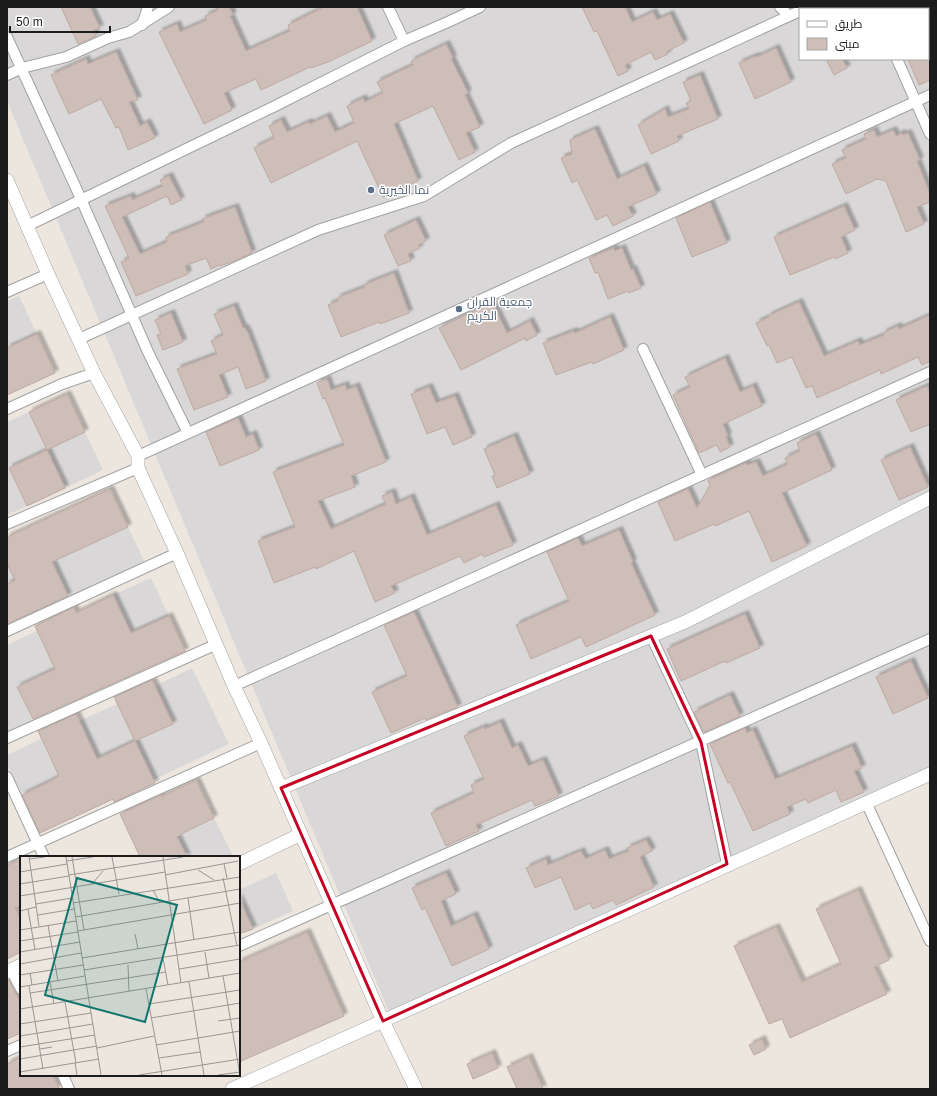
<svg xmlns="http://www.w3.org/2000/svg" width="937" height="1096" font-family="Helvetica,Cairo,sans-serif">
  <defs>
    <filter id="shadow"><feDropShadow dx="3.5" dy="-3.5" stdDeviation="1" flood-color="#0004"/></filter>
  </defs>
  <rect width="100%" height="100%" fill="#ede6df"/>
  <!-- residential -->
  <g fill="#d9d7d8" fill-rule="evenodd">
    <path d="M 7,7 L 930,7 L 930,768 L 389,1012 L 7,101 ZM 800,9 L 928,9 L 928,59 L 800,59 Z"/>
    <polygon points="19,296 37,334 7,348 7,301"/>
    <polygon points="29,412 47,450 85,432 103,470 65,488 47,450 9,468 27,506 7,515 7,422"/>
    <polygon points="128,527 146,565 71,600 52,562"/>
    <polygon points="7,564 15,580 7,584"/>
    <polygon points="151,578 169,616 131,633 113,595"/>
    <polygon points="37,631 55,669 17,687 35,725 7,738 7,645"/>
    <polygon points="192,668 229,744 153,780 97,759 79,721 117,704 135,741 172,724 155,686"/>
    <polygon points="41,739 59,777 22,795 7,765 7,755"/>
    <polygon points="214,818 233,856 187,857 177,836"/>
    <polygon points="276,873 293,911 253,929 239,898 239,890"/>
  </g>
  <!-- building -->
  <g fill="#cdbeb8" stroke="#c0a9a1" filter="url(#shadow)">
    <polygon points="61,7 90,7 100,28 94,30 96,36 78,44"/>
    <polygon points="217,7 229,7 233,15 230,16 246,51 290,31 288,25 324,7 357,7 372,41 328,62 311,68 310,67 261,90 256,79 224,93 232,110 204,124 159,32 177,24 180,32 207,20 205,16 218,10"/>
    <polygon points="582,7 625,7 632,22 653,12 657,20 670,14 684,43 667,51 668,54 655,60 651,52 625,65 628,71 618,76 597,31 594,32"/>
    <polygon points="446,44 453,58 451,59 468,93 465,95 480,127 466,133 475,152 459,160 433,106 394,124 418,181 383,197 357,141 271,183 254,148 274,138 269,126 281,120 287,132 309,122 310,124 327,116 335,132 354,123 347,106 363,98 365,102 383,93 377,82 413,65 411,61"/>
    <polygon points="776,48 791,82 755,99 739,63 756,56 757,57"/>
    <polygon points="116,52 138,100 129,102 140,126 147,122 155,138 128,150 119,127 116,128 101,99 69,114 51,75 86,59 88,64"/>
    <polygon points="826,59 842,59 847,68 834,75"/>
    <polygon points="908,59 930,59 930,80 919,85"/>
    <polygon points="700,75 718,119 677,136 679,141 651,154 638,125 665,109 668,117 689,109 686,103 691,101 683,82"/>
    <polygon points="595,129 617,179 644,166 657,194 628,207 633,216 613,226 607,215 596,220 577,180 572,183 561,158 572,154 570,140"/>
    <polygon points="874,130 877,137 893,130 896,136 902,133 903,135 908,133 920,160 917,161 930,194 930,202 917,207 924,224 906,232 886,181 877,179 846,194 832,164 846,158 842,150 866,139 864,134"/>
    <polygon points="169,176 181,200 171,205 167,196 122,217 140,254 167,242 166,237 204,222 202,219 235,207 252,253 234,261 220,266 219,265 211,269 206,258 185,266 188,274 136,296 121,262 129,258 105,206 131,196 132,200 163,186 160,180"/>
    <polygon points="710,202 727,243 692,257 676,218"/>
    <polygon points="844,206 855,230 841,237 848,253 835,259 834,257 790,275 774,237"/>
    <polygon points="416,220 426,241 418,245 420,248 408,254 411,261 398,266 384,235"/>
    <polygon points="614,248 615,251 622,248 631,270 633,269 641,288 629,293 628,291 608,299 598,272 595,273 589,258"/>
    <polygon points="394,273 409,313 380,324 379,322 341,337 328,305 338,301 337,298 365,287 364,285"/>
    <polygon points="492,302 507,333 530,321 537,335 526,341 525,338 461,370 439,328"/>
    <polygon points="799,302 824,356 858,341 860,345 884,335 883,333 898,326 899,329 930,315 930,361 922,365 918,357 881,374 880,370 817,398 812,386 806,388 792,357 777,363 769,345 767,346 756,323 769,317 768,316"/>
    <polygon points="234,306 243,328 245,328 248,333 266,381 246,389 238,367 219,375 228,397 194,410 177,369 217,354 211,341 223,335 214,314"/>
    <polygon points="171,313 183,342 163,350 157,335 161,334 155,320"/>
    <polygon points="610,317 624,350 593,364 592,362 556,375 543,343 574,331 575,333"/>
    <polygon points="37,334 55,373 7,395 7,348"/>
    <polygon points="725,358 740,392 753,386 762,406 723,424 728,436 726,437 730,447 720,452 717,445 699,453 673,395 690,387 685,377"/>
    <polygon points="327,379 331,390 345,385 347,390 356,386 386,462 351,476 355,487 318,501 331,529 386,504 382,496 392,492 396,504 411,497 427,535 496,505 513,545 484,557 482,554 464,563 460,556 391,586 395,593 375,602 354,551 316,569 315,567 274,583 258,541 295,527 273,472 344,445 325,398 323,399 317,383"/>
    <polygon points="927,386 930,393 930,424 911,432 896,400"/>
    <polygon points="429,387 436,403 455,396 472,437 453,445 445,427 427,434 411,394"/>
    <polygon points="67,394 85,432 47,450 29,412"/>
    <polygon points="238,418 246,437 253,434 259,450 220,466 206,432"/>
    <polygon points="816,434 832,470 782,493 807,546 772,562 749,511 715,526 714,524 675,541 658,502 688,489 697,508 710,485 708,480 746,463 747,465 756,462 763,476 788,464 785,458 800,451 797,443"/>
    <polygon points="514,436 530,474 497,488 492,476 495,475 484,449"/>
    <polygon points="910,447 928,487 899,500 881,460"/>
    <polygon points="47,450 65,488 27,506 9,468"/>
    <polygon points="110,489 128,527 52,562 68,596 7,624 7,584 15,580 7,564 7,537"/>
    <polygon points="619,530 633,562 631,563 655,615 586,647 581,637 531,659 516,625 569,601 547,552 578,538 582,546"/>
    <polygon points="113,595 131,633 169,616 185,651 33,719 17,687 55,669 35,626 74,607 76,613"/>
    <polygon points="414,612 458,707 426,720 425,718 391,733 372,692 407,676 384,625"/>
    <polygon points="745,614 760,648 726,663 725,661 681,681 667,649"/>
    <polygon points="911,661 928,698 893,714 876,677"/>
    <polygon points="152,680 173,724 135,741 114,697"/>
    <polygon points="730,695 740,716 705,732 703,731 694,712"/>
    <polygon points="76,714 97,759 135,741 155,783 114,802 113,799 40,833 22,795 51,781 59,776 38,731"/>
    <polygon points="500,722 512,748 518,745 528,766 543,760 559,796 535,806 532,800 476,825 479,831 446,846 431,813 474,793 471,785 484,779 464,736 484,727 485,729"/>
    <polygon points="745,728 747,733 753,730 775,779 852,746 862,768 854,771 864,792 841,802 836,790 808,803 806,799 787,807 790,814 753,831 730,782 728,783 710,744"/>
    <polygon points="196,780 214,818 185,832 177,837 187,857 140,857 120,814 161,795 161,797"/>
    <polygon points="646,840 652,851 640,857 654,887 616,905 613,900 593,909 590,903 575,910 561,877 535,888 526,868 546,859 548,865 581,851 585,859 605,850 609,859 629,851 627,848"/>
    <polygon points="21,859 21,905 15,908 21,920 21,952 7,959 7,864 11,864"/>
    <polygon points="446,873 456,894 441,901 451,926 474,915 489,949 452,966 425,908 422,910 412,888"/>
    <polygon points="858,890 889,960 874,967 887,994 790,1038 782,1019 769,1024 734,946 776,927 802,982 841,964 816,909"/>
    <polygon points="239,898 253,929 239,934"/>
    <polygon points="307,932 344,1016 239,1062 239,962"/>
    <polygon points="7,980 9,980 21,1004 21,1033 7,1039"/>
    <polygon points="762,1039 766,1049 754,1055 749,1045"/>
    <polygon points="492,1053 498,1068 473,1079 467,1064"/>
    <polygon points="21,1057 21,1075 53,1075 59,1089 7,1089 7,1064"/>
    <polygon points="529,1057 543,1089 517,1089 507,1067"/>
  </g>
  <g fill="none" stroke-linecap="round" stroke-linejoin="round">
    <defs>
      <g id="minor">
        <polyline points="388,7 404,41"/>
        <polyline points="780,7 789,16"/>
        <polyline points="875,7 875,9"/>
        <polyline points="142,25 148,7"/>
        <polyline points="7,37 81,199 148,352 188,433"/>
        <polyline points="897,59 930,134"/>
        <polyline points="7,75 22,68 66,57 108,38 129,32 169,7"/>
        <polyline points="27,226 273,107 404,41 448,22 480,7"/>
        <polyline points="7,292 48,274"/>
        <polyline points="79,339 318,230 424,196 511,143 800,11"/>
        <polyline points="643,349 702,475"/>
        <polyline points="7,409 62,384 94,373"/>
        <polyline points="138,456 930,95"/>
        <polyline points="7,524 138,468"/>
        <polyline points="7,631 177,553"/>
        <polyline points="651,636 701,742 727,864"/>
        <polyline points="234,686 930,372"/>
        <polyline points="7,738 217,644"/>
        <polyline points="7,777 44,857"/>
        <polyline points="866,802 930,941"/>
        <polyline points="7,857 261,743"/>
        <polyline points="239,946 930,639"/>
        <polyline points="11,970 21,989"/>
        <polyline points="7,1051 21,1045"/>
        <polyline points="63,1075 69,1089"/>
      </g>
      <g id="tertiary">
        <polyline points="7,180 48,274 94,373 138,456 138,468 177,553 234,686 261,743 383,1021 416,1089"/>
        <polyline points="281,788 685,622 930,498"/>
        <polyline points="239,864 301,834"/>
        <polyline points="7,972 21,965"/>
        <polyline points="232,1089 930,774"/>
      </g>
    </defs>
    <!-- minor casing -->
    <use href="#minor" stroke="#a2a2a2" stroke-width="12"/>
    <!-- tertiary casing -->
    <use href="#tertiary" stroke="#a2a2a2" stroke-width="14"/>
    <!-- minor -->
    <use href="#minor" stroke="#fff" stroke-width="10"/>
    <!-- tertiary -->
    <use href="#tertiary" stroke="#fff" stroke-width="13"/>
  </g>
  <!-- marked area -->
  <path fill="none" stroke="#c50023" stroke-width="3" stroke-linejoin="round" d="M 651,636 L 701,742 L 727,864 L 383,1021 L 281,788 Z"/>
  <!-- markers -->
  <g fill="#5c6f8a" stroke="#fff" stroke-width="1.5">
    <circle cx="371" cy="190" r="4"/>
    <circle cx="459" cy="309" r="4"/>
  </g>
  <g text-anchor="middle" dominant-baseline="central" stroke-width="3" stroke-linejoin="round" paint-order="stroke">
    <!-- service labels -->
    <g font-size="12" fill="#4e5e75" stroke="#fff" text-anchor="start">
      <text x="379" y="190">نما الخيرية</text>
      <text x="467" y="302">جمعية القران<tspan x="467" dy="14">الكريم</tspan></text>
    </g>
  </g>
  <!-- overview -->
  <g transform="translate(20 856)">
    <rect width="220" height="220" fill="#ede6df"/>
    <path fill="none" stroke="#999591" stroke-width="1" d="M 9,1 L 19,70M 46,1 L 81,219M 52,1 L 64,74M 92,1 L 99,38M 143,1 L 161,127M 9,3 L 25,1M 47,5 L 73,1M 204,8 L 207,22M 178,14 L 194,24M 0,16 L 47,8M 49,19 L 163,1M 145,19 L 218,5M 203,22 L 217,90M 0,28 L 49,20M 72,28 L 83,15M 133,34 L 140,47M 0,40 L 145,16M 168,42 L 174,84M 53,47 L 220,21M 16,48 L 52,42M 8,53 L 15,94M 0,55 L 16,51M 18,59 L 54,53M 55,61 L 220,33M 28,69 L 38,125M 0,74 L 56,65M 58,75 L 220,47M 115,78 L 118,93M 0,85 L 58,76M 0,96 L 60,86M 185,96 L 189,122M 62,102 L 220,76M 143,102 L 148,129M 0,108 L 61,97M 108,109 L 109,135M 159,113 L 220,103M 64,114 L 220,89M 10,117 L 12,129M 0,119 L 63,109M 203,120 L 220,219M 30,126 L 34,148M 169,126 L 184,219M 9,130 L 23,213M 0,131 L 65,120M 126,133 L 142,219M 10,137 L 146,116M 45,146 L 56,207M 129,148 L 220,134M 0,153 L 220,117M 131,162 L 220,147M 198,165 L 220,162M 0,168 L 71,157M 0,180 L 73,168M 136,189 L 220,175M 0,191 L 75,179M 77,192 L 134,180M 20,193 L 32,191M 139,202 L 180,196M 0,203 L 77,190M 55,207 L 57,219M 0,216 L 79,203M 119,219 L 220,203M 198,219 L 220,216"/>
    <path fill="#0f766e" fill-opacity="0.15" stroke="#0f766e" stroke-width="2" d="M 57,22 L 157,49 L 125,166 L 25,139 Z"/>
    <rect width="220" height="220" fill="none" stroke="#1b1b1b" stroke-width="2"/>
  </g>
  <!-- border -->
  <rect width="937" height="1096" fill="none" stroke="#1b1b1b" stroke-width="16"/>
  <!-- legend -->
  <rect x="799" y="8" width="130" height="52" fill="#ffffff" stroke="#a4a4a4"/>
  <rect x="807" y="21" width="20" height="6" fill="#ffffff" stroke="#a4a4a4"/>
  <text x="835" y="28" font-size="12" fill="#1b1b1b">طريق</text>
  <rect x="807" y="38" width="20" height="12" fill="#cdbeb8" stroke="#a4a4a4"/>
  <text x="835" y="48" font-size="12" fill="#1b1b1b">مبنى</text>
  <!-- scale -->
  <path d="M10 26v6h100v-6" fill="none" stroke="#1b1b1b" stroke-width="2"/>
  <text x="16" y="26" font-size="12" fill="#1b1b1b" stroke="#ffffff" stroke-width="3" paint-order="stroke">50 m</text>
</svg>
